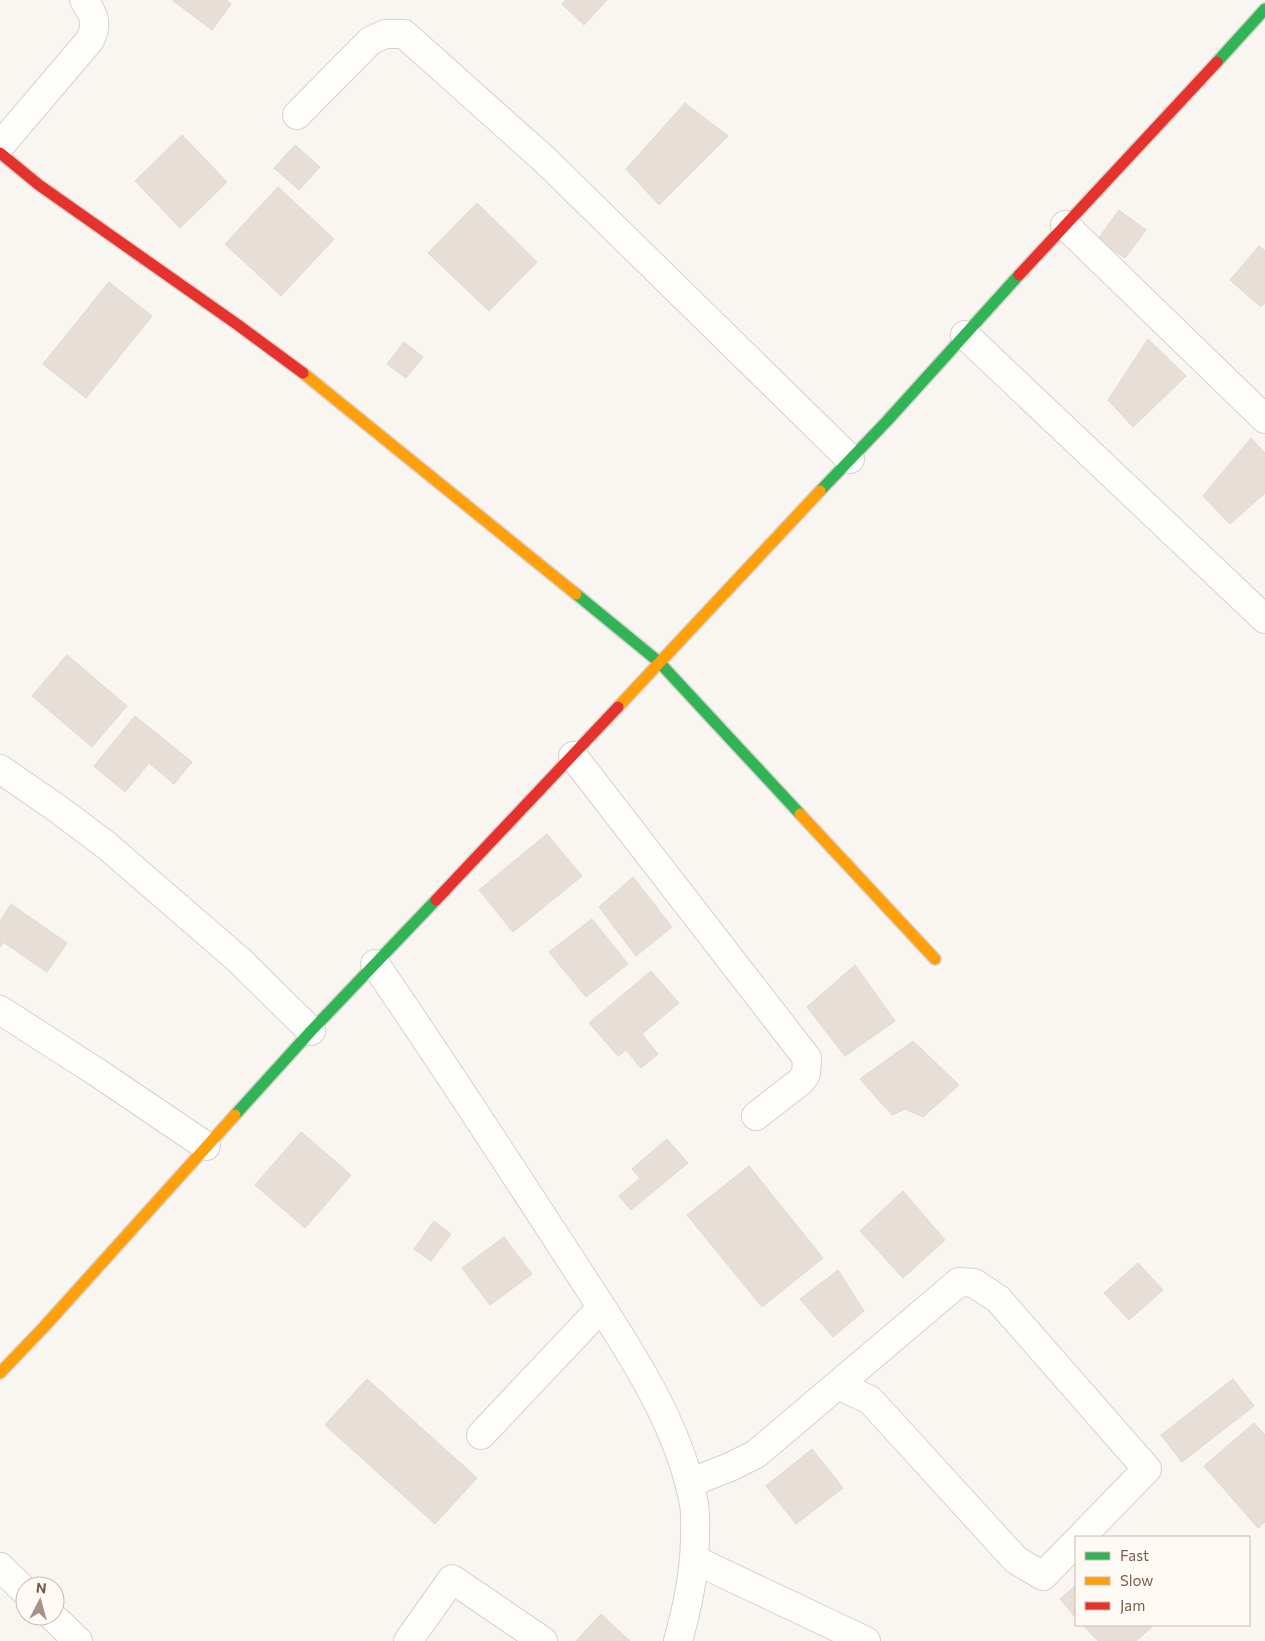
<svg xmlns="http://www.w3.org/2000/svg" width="1265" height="1641" font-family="Commissioner,sans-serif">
  <rect width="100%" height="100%" fill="#f9f5f0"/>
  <!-- building -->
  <g fill="#e6ded7" stroke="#e2d8d2">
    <polygon points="172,0 226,0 231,4 212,30"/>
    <polygon points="566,0 607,0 584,25 562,4"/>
    <polygon points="685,103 728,136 659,205 626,169"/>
    <polygon points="182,135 227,182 180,228 135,181"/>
    <polygon points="295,145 320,167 299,190 274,168"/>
    <polygon points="278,187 334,239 281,296 225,244"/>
    <polygon points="477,203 537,262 489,311 428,253"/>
    <polygon points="1119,210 1146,230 1125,258 1098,239"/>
    <polygon points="1259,246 1265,251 1265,303 1261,307 1230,280"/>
    <polygon points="109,282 152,316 86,398 43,364"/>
    <polygon points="1148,339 1186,376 1133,427 1108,400"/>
    <polygon points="404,342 423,357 406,378 387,364"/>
    <polygon points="1251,438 1265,453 1265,493 1230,524 1203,496"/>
    <polygon points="67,655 127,706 92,747 32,696"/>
    <polygon points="135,716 192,762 174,784 149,763 125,792 94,766"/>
    <polygon points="547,834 582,876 513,932 479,890"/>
    <polygon points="633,877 672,927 636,956 599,907"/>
    <polygon points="11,904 67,943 47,972 3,942 0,947 0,921"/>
    <polygon points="592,919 628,964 586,997 549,952"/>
    <polygon points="855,965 895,1021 845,1056 807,1007"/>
    <polygon points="651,971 679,1003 642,1034 658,1054 641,1068 626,1050 618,1056 589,1023"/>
    <polygon points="913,1041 959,1085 923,1117 905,1109 892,1115 860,1079"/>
    <polygon points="301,1132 351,1175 305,1228 255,1185"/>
    <polygon points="667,1139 688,1163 631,1210 619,1196 640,1178 632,1169"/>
    <polygon points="749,1166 823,1258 762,1307 687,1215"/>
    <polygon points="903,1191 945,1240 903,1278 860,1231"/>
    <polygon points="434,1221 451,1234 431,1261 414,1249"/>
    <polygon points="504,1237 532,1274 490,1305 462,1268"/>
    <polygon points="1138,1263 1163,1290 1129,1320 1104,1293"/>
    <polygon points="838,1270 864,1311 833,1337 800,1299"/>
    <polygon points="367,1379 477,1478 435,1524 325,1425"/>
    <polygon points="1233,1379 1254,1406 1182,1462 1161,1435"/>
    <polygon points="1254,1423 1265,1435 1265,1522 1258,1528 1204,1466"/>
    <polygon points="812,1449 843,1488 796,1524 766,1486"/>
    <polygon points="1076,1585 1076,1618 1060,1599"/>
    <polygon points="601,1614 630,1641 576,1641"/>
    <polygon points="1083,1625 1154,1625 1136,1641 1098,1641"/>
  </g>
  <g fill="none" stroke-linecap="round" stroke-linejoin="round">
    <defs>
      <g id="street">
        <polyline points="297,115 370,41 385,34 404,34 545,160 850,459"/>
        <path d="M 0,146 L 90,40 C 98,24 94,15 84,0"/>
        <polyline points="1065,225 1265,419"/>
        <polyline points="965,335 1265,619"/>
        <polyline points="573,756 807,1058 806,1074 801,1081 756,1116"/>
        <polyline points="0,769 58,809 106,845 239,960 311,1031"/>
        <path d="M 375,964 C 441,1060 504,1157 567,1254 C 615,1329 678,1415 694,1504 C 696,1515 695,1527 695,1539 C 694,1577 688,1604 678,1641"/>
        <polyline points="0,1010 98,1073 206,1146"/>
        <polyline points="838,1385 870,1400 1016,1560 1043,1576 1076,1542"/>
        <polyline points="481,1435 601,1308"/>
        <polyline points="689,1483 730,1467 756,1454 959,1282 974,1283 998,1299 1147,1469 1081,1537"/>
        <polyline points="695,1560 866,1641"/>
        <polyline points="0,1567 25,1591"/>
        <polyline points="52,1616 78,1641"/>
        <polyline points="408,1641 452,1579 543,1641"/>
      </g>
      <g id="fast">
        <polyline points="1217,62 1265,9"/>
        <polyline points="820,491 887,421 1019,275"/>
        <polyline points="576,594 659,662 800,814"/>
        <polyline points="235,1115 311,1031 436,900"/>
      </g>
      <g id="slow">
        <polyline points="303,373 576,594"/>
        <polyline points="618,707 820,491"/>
        <polyline points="800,814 935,959"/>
        <polyline points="0,1373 44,1327 235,1115"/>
      </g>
      <g id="jam">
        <polyline points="0,153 39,185 238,325 303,373"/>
        <polyline points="1019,275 1217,62"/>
        <polyline points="436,900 618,707"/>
      </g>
    </defs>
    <!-- street casing -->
    <use href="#street" stroke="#d7d1cb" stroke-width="30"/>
    <!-- fast casing -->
    <use href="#fast" stroke="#d9d2cb" stroke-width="14"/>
    <!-- slow casing -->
    <use href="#slow" stroke="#d9d2cb" stroke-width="14"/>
    <!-- jam casing -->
    <use href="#jam" stroke="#d9d2cb" stroke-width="14"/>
    <!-- street -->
    <use href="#street" stroke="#fefefd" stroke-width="28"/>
    <!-- fast -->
    <use href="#fast" stroke="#30b455" stroke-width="11"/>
    <!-- slow -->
    <use href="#slow" stroke="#ff9f0a" stroke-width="11"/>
    <!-- jam -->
    <use href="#jam" stroke="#e5322d" stroke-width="11"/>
  </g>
  <!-- legend -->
  <rect x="1075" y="1536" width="175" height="90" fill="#fffaf3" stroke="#cabbb1"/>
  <rect x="1085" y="1552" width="25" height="8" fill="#30b455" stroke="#cabbb1"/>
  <text x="1120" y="1561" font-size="15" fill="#7a5c4d">Fast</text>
  <rect x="1085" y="1577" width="25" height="8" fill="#ff9f0a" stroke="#cabbb1"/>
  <text x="1120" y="1586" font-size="15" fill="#7a5c4d">Slow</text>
  <rect x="1085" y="1602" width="25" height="8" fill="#e5322d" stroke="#cabbb1"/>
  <text x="1120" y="1611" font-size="15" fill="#7a5c4d">Jam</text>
  <!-- north arrow -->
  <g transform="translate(40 1601) rotate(6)"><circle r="24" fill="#fffaf3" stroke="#cabbb1"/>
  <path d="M0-4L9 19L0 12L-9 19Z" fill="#a69286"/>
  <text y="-8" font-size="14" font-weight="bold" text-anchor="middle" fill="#7a5c4d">N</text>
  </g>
</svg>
